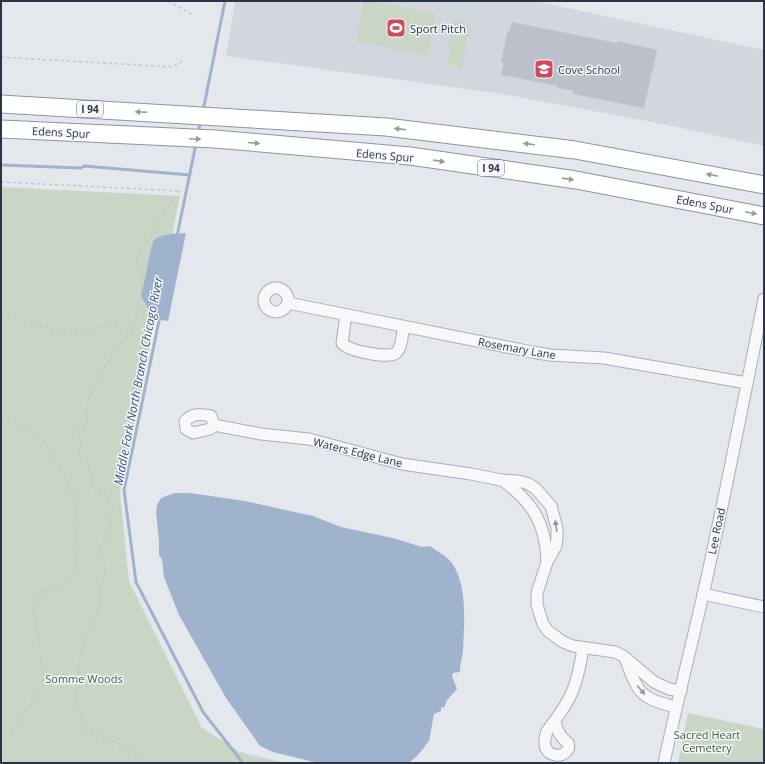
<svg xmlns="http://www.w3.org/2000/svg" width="765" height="764" font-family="'Open Sans',sans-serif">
  <rect width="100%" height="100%" fill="#e4e7ec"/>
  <!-- built -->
  <polygon fill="#d2d6de" points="235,1 534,1 764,50 764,146 663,124 503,94 226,56"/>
  <!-- green -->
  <g fill="#c9d6c5">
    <polygon points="364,1 373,1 436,14 428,56 356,41"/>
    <polygon points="463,21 469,26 462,65 460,67 450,65 448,60 450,50 448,49 452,28 452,26 450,25 450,22"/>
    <polygon points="1,187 180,196 120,492 129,581 202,728 240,752 285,763 1,763"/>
    <polygon points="688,713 764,729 764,763 678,763"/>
  </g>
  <!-- water -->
  <g fill="#9fb4cc">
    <path d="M 186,233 L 168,321 L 154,319 L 141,296 L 153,241 C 160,233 176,234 186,233 Z"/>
    <path d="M 174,493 L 190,493 L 245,501 L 313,516 L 341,527 L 393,538 L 422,547 L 430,546 C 436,551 447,556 452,563 C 468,586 464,624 463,651 C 462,660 460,663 460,672 L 453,673 L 452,676 L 457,689 L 447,700 L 444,708 L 441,707 L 441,711 L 434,714 L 429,741 L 418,755 L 409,763 L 318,763 L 273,752 L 260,746 L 226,698 L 179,615 L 164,577 L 162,559 L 159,555 L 159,541 L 156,512 L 157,505 L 161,498 Z"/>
  </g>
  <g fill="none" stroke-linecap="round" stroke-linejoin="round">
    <!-- stream -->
    <g stroke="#9fb4cc" stroke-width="3">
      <polyline points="203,111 225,1"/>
      <polyline points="198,133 201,120"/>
      <polyline points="1,165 81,168 84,166 190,175"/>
      <polyline points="177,236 196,144"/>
      <polyline points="160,316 124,490 136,582 203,712 243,763"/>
    </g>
  </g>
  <!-- building -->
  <polygon fill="#bbc0ca" points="512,22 617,43 617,41 657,50 644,108 573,94 574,91 557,88 558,86 501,75 504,63 501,62 507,32 509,33"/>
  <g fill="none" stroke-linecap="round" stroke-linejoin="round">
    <defs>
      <g id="minor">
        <circle cx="276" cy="300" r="12"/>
        <polyline points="288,303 532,352 550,355 604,358 747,383"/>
        <path d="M 346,315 L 342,343 C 348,351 388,359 396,353 C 402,348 402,334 404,327"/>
        <path d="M 214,425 L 210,429 L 193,433 L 186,429 L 185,421 C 193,413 200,414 211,416 L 214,425 L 261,434 L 309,439 L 402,464 L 471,474 L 501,480 L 518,481 L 529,484 L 536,489 L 551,506 L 557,528 L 557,538 L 556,546 L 547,562 L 537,593 L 537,605 L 543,624 L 548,631 L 563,642 L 573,646 L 615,652 L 623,656 L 654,682 L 669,689 L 681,691"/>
        <path d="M 502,480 C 533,502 546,524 547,562"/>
        <polyline points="703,594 764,607"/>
        <path d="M 625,658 C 629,667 631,676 636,684 C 643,700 661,703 676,707"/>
        <path d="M 555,722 C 556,727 558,732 561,736 C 563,739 566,741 568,743 C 574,759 535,763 547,731 C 571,700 577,688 583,648"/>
        <path d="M 664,763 C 676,707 690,651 703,595 C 725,497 744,398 764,299"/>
      </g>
      <g id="highway">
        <polyline points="1,104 386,127 575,150 764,185"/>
        <polyline points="1,129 215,139 410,156 576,180 764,216"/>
      </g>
    </defs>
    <!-- minor casing -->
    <use href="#minor" stroke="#a9aeb7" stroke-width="13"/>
    <!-- highway casing -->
    <use href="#highway" stroke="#8b94a3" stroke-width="19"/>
    <!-- path -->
    <g stroke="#c2c5cb" stroke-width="1.5" stroke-dasharray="3 3" stroke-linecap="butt">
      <polyline points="168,1 191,14"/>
      <polyline points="1,57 172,67 183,61"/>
      <polyline points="1,182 180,191"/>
      <path d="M 1,313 L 13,316 L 19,320 L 37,326 L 46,327 L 54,332 L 89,335 C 108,321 109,324 131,332 L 123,344 L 111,356 L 99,375 L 88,401 L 86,425 L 78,431 L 81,445 L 78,457 L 87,460 L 95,489 L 105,492 L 114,505 L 108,536 L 99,547 L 106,570 L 103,578 L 97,614 L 83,643 L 74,699 L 87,730 L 132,750 L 142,763"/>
      <polyline points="131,332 138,312 143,270 136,261 138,253 155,233 160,219 180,191"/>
      <polyline points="1,423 12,421 44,441 63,473 75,499 77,568 66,583 47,589 33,605 42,664 43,684 8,737 1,743"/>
    </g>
    <!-- minor -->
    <use href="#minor" stroke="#f7f8fa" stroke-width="11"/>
    <!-- highway -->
    <use href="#highway" stroke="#fff" stroke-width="17"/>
  </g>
  <!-- one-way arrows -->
  <defs><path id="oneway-solid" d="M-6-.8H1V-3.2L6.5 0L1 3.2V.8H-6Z"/></defs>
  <g fill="#959aa2">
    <use href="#oneway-solid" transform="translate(141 112) rotate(-177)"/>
    <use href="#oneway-solid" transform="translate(400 129) rotate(-173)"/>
    <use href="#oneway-solid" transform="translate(195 139) rotate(3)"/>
    <use href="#oneway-solid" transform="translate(254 143) rotate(5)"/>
    <use href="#oneway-solid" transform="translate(529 144) rotate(-173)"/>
    <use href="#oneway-solid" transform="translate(439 161) rotate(8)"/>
    <use href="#oneway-solid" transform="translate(712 175) rotate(-169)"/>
    <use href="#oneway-solid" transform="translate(568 179) rotate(8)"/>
    <use href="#oneway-solid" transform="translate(751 213) rotate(12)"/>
  </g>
  <g fill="#9196a0">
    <use href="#oneway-solid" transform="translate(556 526) rotate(-98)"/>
    <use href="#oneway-solid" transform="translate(641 690) rotate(50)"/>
  </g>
  <!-- icons -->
  <defs>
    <symbol id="stadium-square" viewBox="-11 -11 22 22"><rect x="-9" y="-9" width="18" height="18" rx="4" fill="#d1495b" stroke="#f4f6f9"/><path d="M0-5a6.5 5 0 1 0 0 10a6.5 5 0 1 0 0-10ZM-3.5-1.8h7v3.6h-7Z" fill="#fff"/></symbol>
    <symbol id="school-square" viewBox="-11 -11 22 22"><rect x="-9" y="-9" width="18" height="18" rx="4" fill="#d1495b" stroke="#f4f6f9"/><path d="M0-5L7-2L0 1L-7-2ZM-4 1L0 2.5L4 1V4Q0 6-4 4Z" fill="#fff"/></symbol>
  </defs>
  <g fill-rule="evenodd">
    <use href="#stadium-square" x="385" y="17" width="22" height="22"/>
    <use href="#school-square" x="533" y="58" width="22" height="22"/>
  </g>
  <g text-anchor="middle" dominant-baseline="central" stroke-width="3" stroke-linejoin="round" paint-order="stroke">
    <!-- shield labels -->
    <g fill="#f4f6f9" stroke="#676e7b" stroke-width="1">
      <rect x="77" y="101" width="26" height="16" rx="3"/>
      <rect x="478" y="160" width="26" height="16" rx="3"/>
    </g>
    <g font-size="10" font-weight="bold" fill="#2b3445">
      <text x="90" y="109">I 94</text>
      <text x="491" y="168">I 94</text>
    </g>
    <!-- poi labels -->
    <g font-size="11" fill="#2b3445" stroke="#f4f6f9" text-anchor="start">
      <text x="410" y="28">Sport Pitch</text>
      <text x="558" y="69">Cove School</text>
    </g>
    <!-- street labels -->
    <g font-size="11" fill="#2b3445" stroke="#f4f6f9">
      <text transform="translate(61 132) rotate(3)">Edens Spur</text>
      <text transform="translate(385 155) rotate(5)">Edens Spur</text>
      <text transform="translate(705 204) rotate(11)">Edens Spur</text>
      <text transform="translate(517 348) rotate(10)">Rosemary Lane</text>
      <text transform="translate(358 452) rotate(14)">Waters Edge Lane</text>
      <text transform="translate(716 531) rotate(-78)">Lee Road</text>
    </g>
    <!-- park labels -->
    <g font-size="11" fill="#3f6138" stroke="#f4f6f9">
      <text x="84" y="678">Somme Woods</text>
      <text x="707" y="734">Sacred Heart<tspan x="707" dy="13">Cemetery</tspan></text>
    </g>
    <!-- water labels -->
    <g font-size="12" font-style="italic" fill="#34527a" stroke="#f4f6f9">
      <text transform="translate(138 381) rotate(-79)">Middle Fork North Branch Chicago River</text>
    </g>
  </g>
  <!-- border -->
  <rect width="765" height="764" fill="none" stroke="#2b3445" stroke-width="4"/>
</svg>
